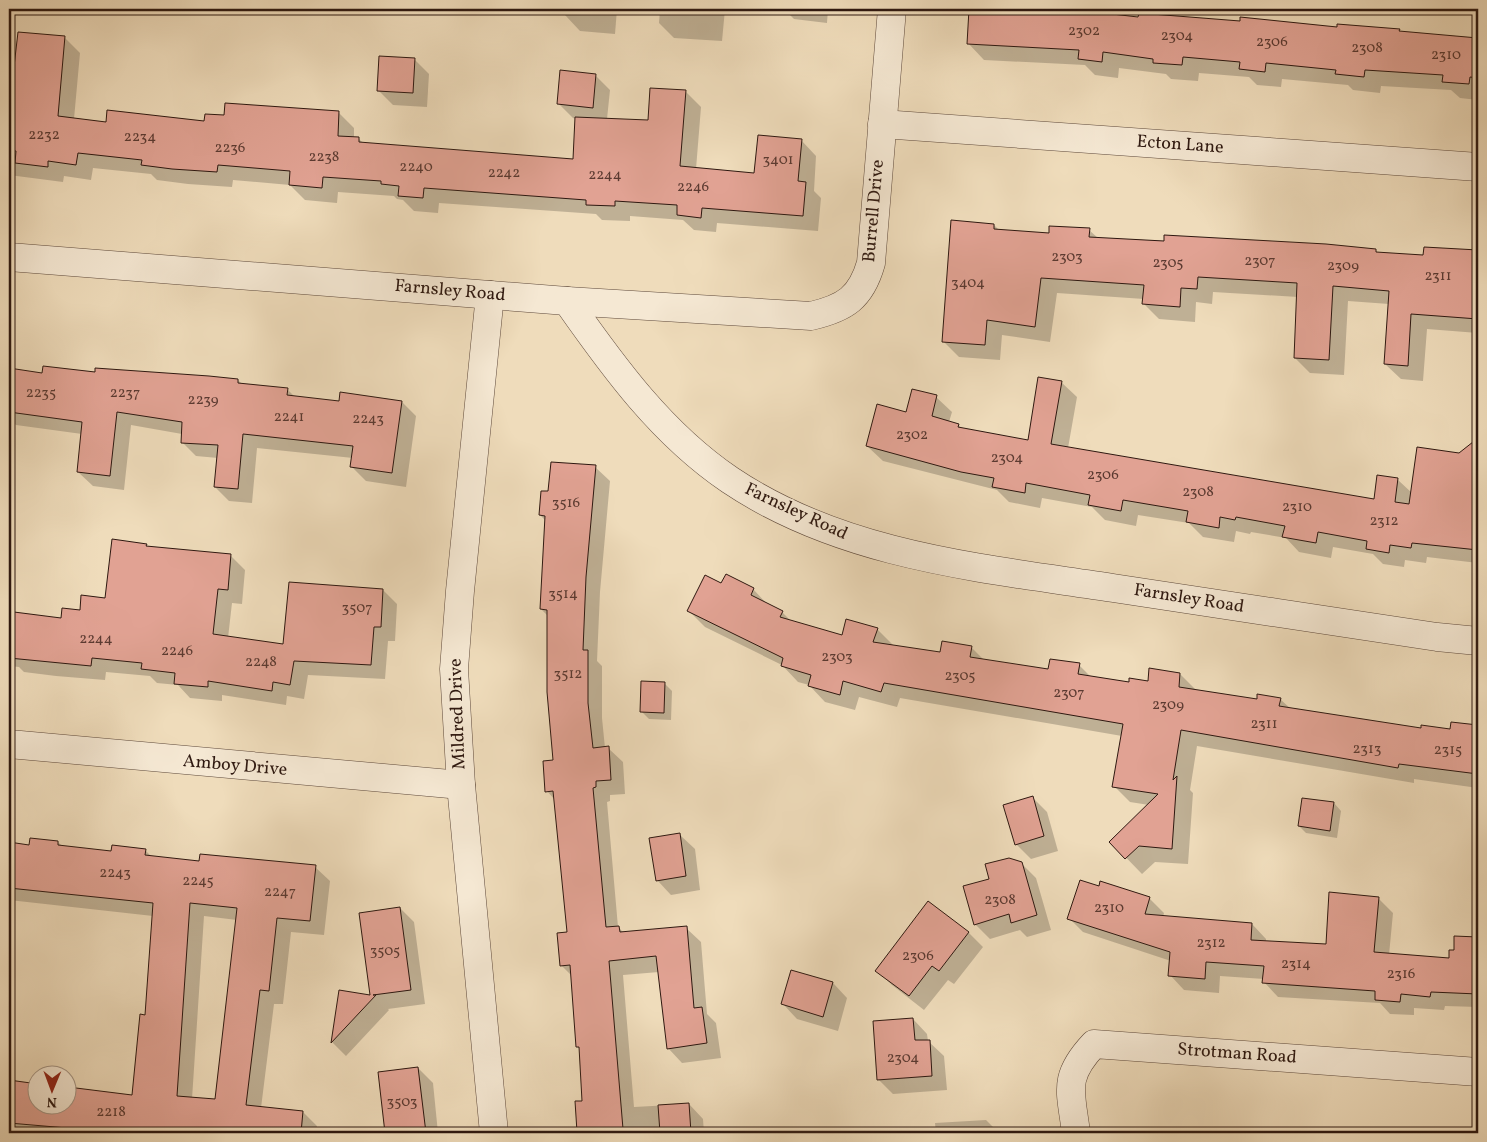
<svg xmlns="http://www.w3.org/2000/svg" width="1487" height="1142" font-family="Vollkorn,serif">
  <rect width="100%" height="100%" fill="#efdcbb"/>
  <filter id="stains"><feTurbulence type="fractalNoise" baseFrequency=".004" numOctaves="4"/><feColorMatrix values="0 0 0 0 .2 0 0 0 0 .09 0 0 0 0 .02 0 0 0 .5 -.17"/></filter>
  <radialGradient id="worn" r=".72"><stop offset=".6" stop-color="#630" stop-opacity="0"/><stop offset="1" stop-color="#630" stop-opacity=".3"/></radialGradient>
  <!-- shadow -->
  <g fill="#0003" fill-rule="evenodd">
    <polygon points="565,9 617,9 615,34 580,31 565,15"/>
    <polygon points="660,9 725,9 722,41 674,38 659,23"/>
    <polygon points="784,9 828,9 827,23 794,19"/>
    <polygon points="970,9 1058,9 1140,18 1399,30 1401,32 1478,38 1478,100 1460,98 1451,90 1381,86 1380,93 1353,90 1348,85 1282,79 1281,87 1257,85 1249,77 1199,73 1198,81 1171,79 1166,74 1119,68 1118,78 1095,75 1085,65 984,60 968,43"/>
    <polygon points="64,37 80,53 74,119 107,124 205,123 225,116 339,113 354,128 354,138 359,139 364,144 574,160 576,119 573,118 558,103 595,75 610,90 607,119 649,121 685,91 701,107 696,169 756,174 801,140 816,156 814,191 821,198 818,231 717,223 716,232 694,230 683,220 630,216 630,221 602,220 596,214 439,203 438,213 414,211 403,200 397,199 394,196 338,192 337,203 305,200 290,185 233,180 232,187 188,184 157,180 151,174 93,168 91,180 64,176 63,182 9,175 9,111 11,112"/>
    <polygon points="415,60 429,74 427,107 393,105 378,90"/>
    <polygon points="994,225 999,230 1050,234 1089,230 1098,238 1375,250 1379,254 1478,258 1478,333 1427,329 1423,381 1401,379 1385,364 1389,304 1348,301 1344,375 1310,373 1295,358 1298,297 1213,292 1212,304 1196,302 1195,322 1159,319 1143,303 1144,299 1057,293 1050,342 1002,335 1000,360 959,357 943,341"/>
    <polygon points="1478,352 1478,372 1477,370"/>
    <polygon points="9,370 43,374 96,373 238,380 243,385 287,389 296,398 340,402 402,402 416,416 406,487 366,481 352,467 353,458 257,448 252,503 229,501 215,487 218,458 196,456 182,442 182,434 131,425 124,490 93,486 78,472 82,434 16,425 9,419"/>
    <polygon points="1061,382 1077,397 1068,448 1375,500 1378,477 1398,480 1412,493 1478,440 1478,563 1427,557 1426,563 1405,560 1404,567 1383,564 1373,554 1333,547 1331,558 1299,552 1286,538 1251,532 1250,534 1236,531 1234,542 1203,537 1189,523 1138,515 1136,526 1105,520 1092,507 1042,498 1040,508 1009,502 997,490 883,461 867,446 906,413 936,397 952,412 949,422 958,425 963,430 1029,441"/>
    <polygon points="595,467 610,481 600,592 597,661 602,666 602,718 605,748 608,748 623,762 625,794 610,795 610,801 607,802 618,927 624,933 686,928 701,942 707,1014 716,1023 721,1058 682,1063 668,1048 659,972 623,975 634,1107 689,1104 703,1119 704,1133 580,1133 578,1131 583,1102 580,1049 577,1047 572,976 561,965 569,934 555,800 547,791 555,762 548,616 541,609 546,521 540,515 549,493"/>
    <polygon points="146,545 148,547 231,556 245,570 242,604 232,603 228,638 284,646 383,590 397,604 395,641 388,641 385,679 308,675 304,699 287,696 286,705 222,695 222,701 190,698 178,685 157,683 150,676 106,672 105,680 56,676 24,672 19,667 9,666 9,615 62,620 106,599"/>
    <polygon points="722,585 753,589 769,606 782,612 792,622 843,636 877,629 893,645 941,654 971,647 985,661 1049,670 1079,665 1092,678 1130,684 1149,683 1180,674 1196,690 1258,701 1280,699 1291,709 1422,730 1451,730 1476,726 1478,729 1478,788 1414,779 1414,783 1197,746 1190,790 1193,793 1188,864 1155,862 1142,874 1111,842 1149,805 1130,802 1114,786 1122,736 900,698 897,707 859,697 855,710 825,702 809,685 798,682 782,665 705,627 689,611"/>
    <polygon points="665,684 672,691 671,720 649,719 642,712"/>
    <polygon points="1032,797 1047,812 1058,851 1031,859 1016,844"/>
    <polygon points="1334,803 1341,811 1337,838 1306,833 1299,826"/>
    <polygon points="680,835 695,849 700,890 671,895 657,880"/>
    <path d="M 58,842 L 62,846 L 112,852 L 145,850 L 152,857 L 200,863 L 315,867 L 330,881 L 324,935 L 291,932 L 283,1004 L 274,1004 L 261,1108 L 303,1112 L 317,1126 L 316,1133 L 9,1133 L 9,1082 L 38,1085 L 38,1104 L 68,1104 L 68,1089 L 133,1096 L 146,1016 L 153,916 L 9,900 L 9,844 L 30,846 ZM 204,916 L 237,920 L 216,1101 L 192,1099 Z"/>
    <polygon points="1021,863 1036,878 1051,930 1027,937 1020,930 990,939 975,924 991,880"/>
    <polygon points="1101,883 1150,899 1164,913 1163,917 1252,924 1266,939 1266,942 1327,946 1379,899 1393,913 1389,955 1450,960 1455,951 1455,937 1478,939 1478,1007 1445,1006 1444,1010 1414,1008 1414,1015 1390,1014 1380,1003 1278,997 1264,982 1264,979 1220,976 1219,993 1184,990 1170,975 1171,961 1083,932 1069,918 1100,888"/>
    <polygon points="400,908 414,922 425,1004 388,1009 389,1010 346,1056 332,1042 340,991 371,996"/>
    <polygon points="968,932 983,947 954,984 948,980 924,1010 892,985 877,970"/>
    <polygon points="792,971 833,983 847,998 838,1031 797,1019 783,1004"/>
    <polygon points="913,1019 927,1034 928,1041 944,1056 947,1090 893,1094 879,1080"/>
    <polygon points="418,1068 433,1083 438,1133 386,1133 379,1073"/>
    <polygon points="986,1120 999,1133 936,1133 935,1123"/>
    <polygon points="1157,1127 1235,1133 1157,1133"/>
    <polygon points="1303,1127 1331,1129 1336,1133 1303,1133"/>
  </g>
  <!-- building -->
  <g fill="#e1a293" stroke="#2e1810" fill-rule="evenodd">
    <polygon points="969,9 1069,9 1138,17 1139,13 1240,21 1240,17 1337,27 1337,24 1400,29 1399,31 1478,38 1478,78 1470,77 1469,84 1442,82 1443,75 1365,70 1364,77 1335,74 1336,70 1266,63 1265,72 1239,69 1240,62 1183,57 1182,65 1153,63 1153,59 1103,52 1102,62 1078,59 1079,50 967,44"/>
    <polygon points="18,32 65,36 58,116 106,122 107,110 204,121 205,114 224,115 225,103 339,111 338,136 359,137 359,142 573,159 575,117 648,120 650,88 686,90 680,166 754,173 758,135 802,139 798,181 806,182 803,216 702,208 701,218 677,215 677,205 615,201 615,206 586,205 586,200 424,188 423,198 398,196 399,186 381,184 381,181 323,177 322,188 289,185 290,171 218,165 217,172 172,169 141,165 142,160 78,153 76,165 48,161 48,167 15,163 16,151 9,150 9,110"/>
    <polygon points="379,56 415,58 413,93 377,91"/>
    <polygon points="560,70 596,74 593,108 557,104"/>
    <polygon points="951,220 994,224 994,229 1049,233 1049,226 1090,228 1089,237 1164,241 1164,235 1326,244 1376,249 1376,252 1423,255 1424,247 1478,250 1478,319 1411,314 1408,366 1384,364 1389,291 1333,286 1329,360 1294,358 1297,283 1198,277 1197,289 1181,288 1180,307 1142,304 1144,285 1041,278 1035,327 987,320 985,345 942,342"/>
    <polygon points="43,366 95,372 95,368 209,376 238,379 238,383 288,388 287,395 339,401 340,392 402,401 392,473 350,467 353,446 243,434 238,489 214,487 218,445 181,443 182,422 117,412 110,476 77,472 82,422 9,412 9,368 42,373"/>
    <polygon points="1038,377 1062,381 1051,444 1374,499 1377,475 1398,478 1395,502 1409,504 1417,447 1459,453 1478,438 1478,550 1412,543 1411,548 1390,545 1389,553 1366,549 1367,541 1318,532 1316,543 1282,537 1285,526 1236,517 1235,520 1220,517 1219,528 1186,522 1188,511 1123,500 1121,511 1088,505 1090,495 1026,483 1025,493 992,487 994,478 961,472 866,446 877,404 906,412 912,389 937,395 932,416 959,424 958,427 1028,440"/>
    <polygon points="551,462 596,465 586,577 583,650 588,650 588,703 593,748 609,746 611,780 596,781 596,787 593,788 606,927 619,926 620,932 687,926 694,1008 702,1007 707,1043 667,1049 656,956 609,961 623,1129 577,1132 575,1101 582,1101 579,1047 576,1047 570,965 560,966 557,933 567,932 553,791 545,792 543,761 553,760 547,692 547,610 540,609 545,516 539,515 541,491 548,491"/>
    <polygon points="112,539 147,544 146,546 231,554 228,590 218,589 213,634 283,644 289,582 383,589 381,627 374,627 371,665 294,661 290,685 273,682 272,691 208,681 208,687 174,684 175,673 141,669 142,663 92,658 91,666 9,658 9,614 14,615 14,612 61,618 62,608 80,610 81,595 105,598"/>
    <polygon points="726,574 754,588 751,595 783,611 780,617 842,635 846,619 878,628 873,642 940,652 942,641 972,646 970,657 1048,669 1050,659 1080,663 1078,674 1129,682 1129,678 1148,681 1149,668 1180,673 1179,687 1257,699 1257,694 1281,698 1279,706 1421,728 1421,725 1450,729 1451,722 1478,725 1478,774 1399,764 1398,768 1181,730 1173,780 1177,776 1172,849 1139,846 1125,859 1109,842 1158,794 1112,787 1123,724 884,683 881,692 843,681 840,695 808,686 811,675 781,666 783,658 687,611 705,575 721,583"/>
    <polygon points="641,681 665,682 664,713 640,712"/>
    <polygon points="1033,796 1044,836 1015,845 1003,805"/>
    <polygon points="1302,798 1334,802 1330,831 1298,826"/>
    <polygon points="680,833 686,876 656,881 649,838"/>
    <path d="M 30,838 L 58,841 L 58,845 L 111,851 L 112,845 L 146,849 L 145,855 L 199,861 L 200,854 L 316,865 L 310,921 L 277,918 L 269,991 L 260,990 L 246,1105 L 303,1111 L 301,1133 L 125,1133 L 9,1123 L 9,1080 L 38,1084 L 38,1104 L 68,1104 L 68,1087 L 132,1095 L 140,1014 L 145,1015 L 153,903 L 9,888 L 9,842 L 29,845 ZM 190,903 L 237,908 L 215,1099 L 177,1096 Z"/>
    <polygon points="1009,858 1022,862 1037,915 1011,923 1009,914 974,925 963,886 989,879 985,864"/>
    <polygon points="1080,880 1099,886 1100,881 1150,897 1145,914 1252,923 1251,940 1326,944 1329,892 1379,897 1374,952 1449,958 1449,950 1454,950 1454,936 1478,937 1478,994 1431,992 1430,997 1401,994 1400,1002 1375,1000 1375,991 1262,983 1264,966 1206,962 1205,979 1168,976 1170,952 1067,919"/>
    <polygon points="928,901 969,932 939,971 932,966 909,996 875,971"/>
    <polygon points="400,907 411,990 373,995 376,995 331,1043 339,990 370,995 359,913"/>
    <polygon points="791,970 833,982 823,1017 781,1004"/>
    <polygon points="913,1018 915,1040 930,1040 932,1076 877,1080 873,1021"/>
    <polygon points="418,1067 426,1133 385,1133 378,1072"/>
    <polygon points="689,1103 691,1133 660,1133 658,1105"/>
  </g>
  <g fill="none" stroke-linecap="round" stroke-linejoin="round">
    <defs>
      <g id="street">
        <polyline points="882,124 1478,167"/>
        <path d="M 9,257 L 567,301 C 614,368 662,434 730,480 C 843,556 982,568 1113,588 C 1221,604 1329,621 1437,637 L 1478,641"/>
        <polyline points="490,295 460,591 454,669 461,785 494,1133"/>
        <path d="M 567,301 L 811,316 C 845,308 861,298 871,263 L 892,9"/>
        <polyline points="9,744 461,785"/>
        <path d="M 1076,1133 C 1071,1091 1062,1078 1094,1044 L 1478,1072"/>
      </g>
    </defs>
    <!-- street casing -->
    <use href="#street" stroke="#5e493b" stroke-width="29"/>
    <!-- street -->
    <use href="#street" stroke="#f5e8d3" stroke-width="28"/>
  </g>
  <g text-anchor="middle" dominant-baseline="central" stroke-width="4" stroke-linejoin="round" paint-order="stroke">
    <!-- number labels -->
    <g font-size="15" fill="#5b3a31">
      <text x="1084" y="31">2302</text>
      <text x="1177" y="36">2304</text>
      <text x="1272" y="42">2306</text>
      <text x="1367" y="48">2308</text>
      <text x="1446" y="55">2310</text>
      <text x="44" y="135">2232</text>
      <text x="140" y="137">2234</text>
      <text x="230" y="148">2236</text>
      <text x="324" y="157">2238</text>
      <text x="778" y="160">3401</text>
      <text x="416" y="167">2240</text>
      <text x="504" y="173">2242</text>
      <text x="605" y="175">2244</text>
      <text x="693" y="187">2246</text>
      <text x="1067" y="257">2303</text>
      <text x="1260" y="261">2307</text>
      <text x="1168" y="263">2305</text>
      <text x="1343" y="266">2309</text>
      <text x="1438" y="276">2311</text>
      <text x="968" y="283">3404</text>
      <text x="41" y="393">2235</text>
      <text x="125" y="393">2237</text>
      <text x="203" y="400">2239</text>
      <text x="289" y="417">2241</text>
      <text x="368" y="419">2243</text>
      <text x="912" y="435">2302</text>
      <text x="1007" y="458">2304</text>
      <text x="1103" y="475">2306</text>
      <text x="1198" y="492">2308</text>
      <text x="566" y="503">3516</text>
      <text x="1297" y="507">2310</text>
      <text x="1384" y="521">2312</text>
      <text x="563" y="594">3514</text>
      <text x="357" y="608">3507</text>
      <text x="96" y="639">2244</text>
      <text x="177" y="651">2246</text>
      <text x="837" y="657">2303</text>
      <text x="261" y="662">2248</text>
      <text x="568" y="674">3512</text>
      <text x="960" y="676">2305</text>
      <text x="1069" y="693">2307</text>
      <text x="1168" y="705">2309</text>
      <text x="1264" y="724">2311</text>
      <text x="1367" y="749">2313</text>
      <text x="1448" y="750">2315</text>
      <text x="115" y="873">2243</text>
      <text x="198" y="881">2245</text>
      <text x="280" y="892">2247</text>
      <text x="1000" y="900">2308</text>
      <text x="1109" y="908">2310</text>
      <text x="1211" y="943">2312</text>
      <text x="385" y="951">3505</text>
      <text x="918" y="956">2306</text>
      <text x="1296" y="964">2314</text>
      <text x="1401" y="974">2316</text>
      <text x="903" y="1058">2304</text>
      <text x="402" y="1102">3503</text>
      <text x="111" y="1112">2218</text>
    </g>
    <!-- street labels -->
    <g font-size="18" fill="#2e1810" stroke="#f5e8d3">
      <text transform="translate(1180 145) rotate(4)">Ecton Lane</text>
      <text transform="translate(874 211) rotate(-85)">Burrell Drive</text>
      <text transform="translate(450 291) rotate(5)">Farnsley Road</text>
      <text transform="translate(796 512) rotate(25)">Farnsley Road</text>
      <text transform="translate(1189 599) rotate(9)">Farnsley Road</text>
      <text transform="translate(458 714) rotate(-92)">Mildred Drive</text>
      <text transform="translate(235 766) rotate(5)">Amboy Drive</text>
      <text transform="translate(1237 1054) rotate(4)">Strotman Road</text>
    </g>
  </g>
  <!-- margin -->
  <rect width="1487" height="1142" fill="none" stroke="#efdcbb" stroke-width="30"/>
  <rect x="10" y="10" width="1467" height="1122" fill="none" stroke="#2e1810" stroke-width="2.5"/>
  <rect x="15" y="15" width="1457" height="1112" fill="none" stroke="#2e1810"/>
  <!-- north arrow -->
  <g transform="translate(52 1090) rotate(181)"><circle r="24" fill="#f5e8d3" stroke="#a59585"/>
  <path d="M0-4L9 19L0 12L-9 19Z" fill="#8f2418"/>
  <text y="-8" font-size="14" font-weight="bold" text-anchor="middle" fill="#2e1810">N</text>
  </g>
  <rect width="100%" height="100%" filter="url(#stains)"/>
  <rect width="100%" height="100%" fill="url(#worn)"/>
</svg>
